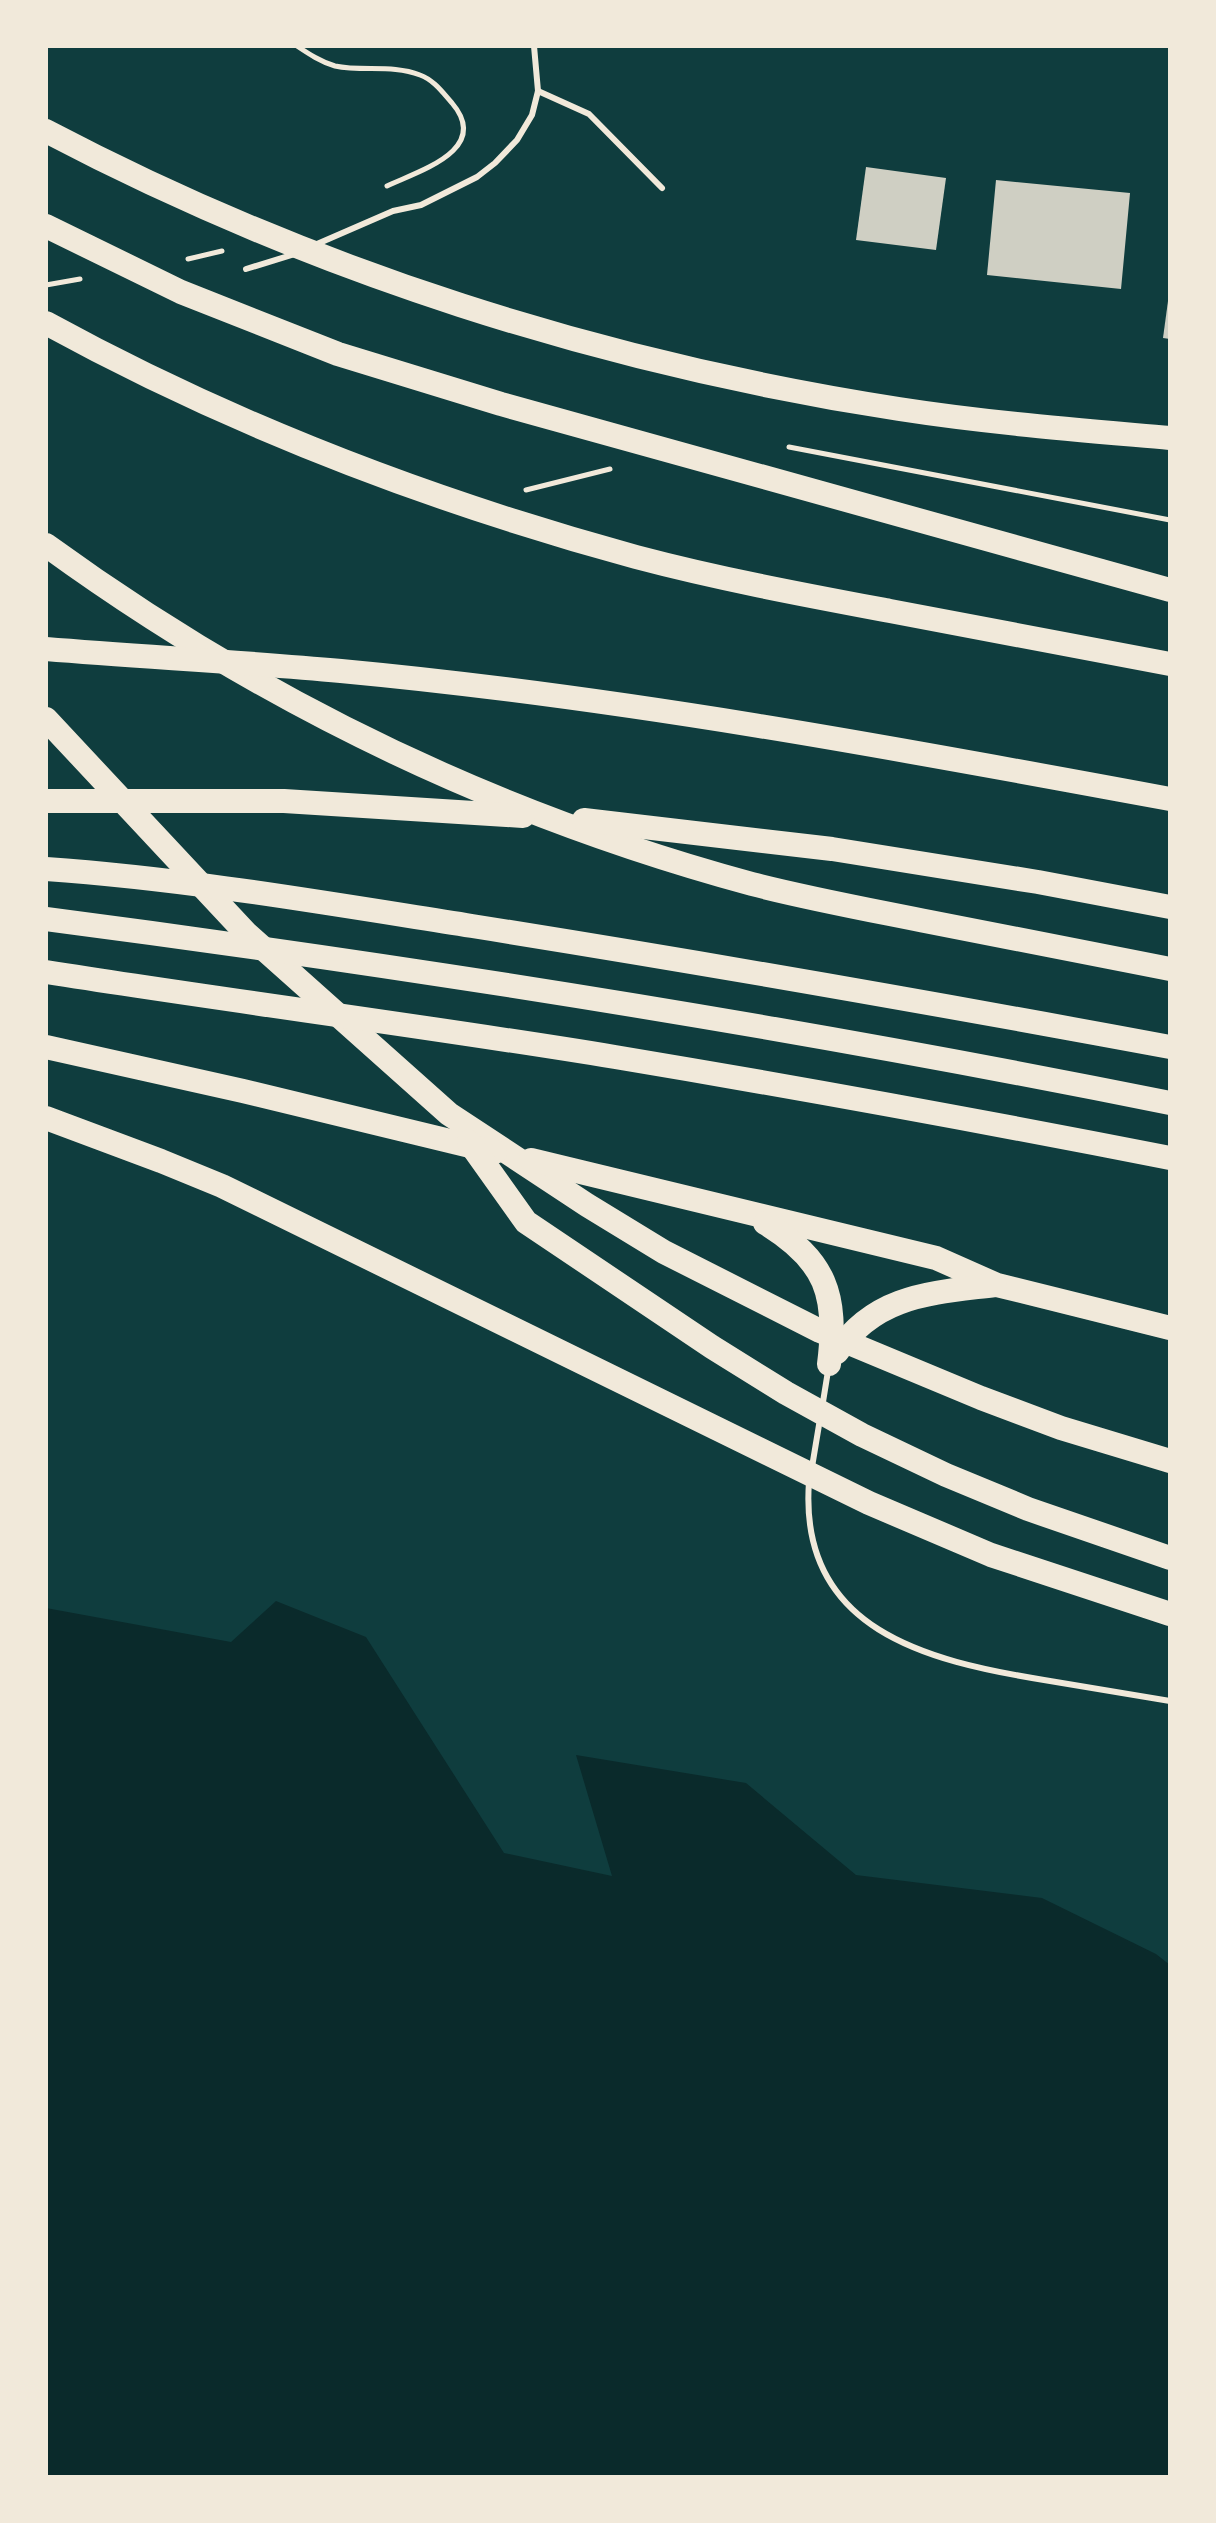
<svg xmlns="http://www.w3.org/2000/svg" width="1216" height="2523" font-family="Overpass,sans-serif">
  <rect width="100%" height="100%" fill="#0f3d3e"/>
  <!-- water -->
  <polygon fill="#0a2a2b" points="276,1601 366,1637 504,1853 612,1876 576,1755 746,1783 856,1875 1042,1898 1156,1954 1170,1965 1170,2477 46,2477 46,1608 231,1642"/>
  <!-- building -->
  <g fill="#cfcfc3">
    <polygon points="866,167 946,178 936,250 856,240"/>
    <polygon points="996,180 1130,193 1121,289 987,275"/>
    <polygon points="1168,301 1170,301 1170,339 1163,338"/>
  </g>
  <g fill="none" stroke-linecap="round" stroke-linejoin="round">
    <!-- path -->
    <g stroke="#f1e9da" stroke-width="5">
      <path d="M 297,46 C 309,54 321,62 335,66 C 363,72 392,64 420,75 C 434,80 443,93 452,103 C 492,150 418,171 387,186"/>
      <polyline points="188,259 222,251"/>
      <polyline points="46,285 80,279"/>
      <polyline points="789,447 1170,520"/>
      <polyline points="526,490 610,469"/>
    </g>
    <!-- service -->
    <g stroke="#f1e9da" stroke-width="6">
      <polyline points="538,91 589,114 662,188"/>
      <polyline points="317,244 393,211 421,205 477,177 495,163 517,140 532,115 538,91 534,46"/>
      <polyline points="246,269 295,254"/>
      <polyline points="822,1408 828,1371"/>
      <polyline points="812,1467 820,1419"/>
      <path d="M 809,1482 C 798,1630 927,1661 1044,1680 C 1086,1687 1128,1694 1170,1701"/>
    </g>
    <!-- motorway -->
    <g stroke="#f1e9da" stroke-width="24">
      <path d="M 46,131 C 312,271 602,363 899,409 C 989,423 1080,430 1170,438"/>
      <polyline points="46,226 181,292 338,354 501,404 1170,590"/>
      <path d="M 46,323 C 232,425 431,501 636,557 C 719,579 805,595 890,611 C 984,628 1077,646 1170,664"/>
      <path d="M 46,545 C 259,700 497,815 752,884 C 810,899 871,910 930,922 C 1010,937 1090,953 1170,969"/>
      <path d="M 46,649 C 144,657 243,662 341,671 C 620,697 895,748 1170,799"/>
      <polyline points="46,719 246,933 449,1114 587,1205 664,1252 820,1331 981,1398 1061,1428 1170,1461"/>
      <polyline points="46,801 284,801 523,816"/>
      <polyline points="584,820 832,849 1038,882 1170,907"/>
      <path d="M 46,869 C 189,879 331,904 472,926 C 705,963 938,1004 1170,1047"/>
      <path d="M 46,919 C 422,968 798,1028 1170,1103"/>
      <path d="M 46,972 C 236,1002 426,1026 615,1057 C 801,1088 986,1122 1170,1158"/>
      <polyline points="46,1047 243,1091 495,1152"/>
      <polyline points="46,1118 161,1161 222,1186 869,1503 991,1555 1170,1614"/>
      <polyline points="469,1142 526,1222 712,1347 786,1393 862,1435 946,1475 1028,1509 1170,1558"/>
      <polyline points="531,1160 936,1258 997,1285 1170,1328"/>
      <path d="M 765,1223 C 826,1260 838,1295 829,1364"/>
      <path d="M 837,1352 C 876,1294 933,1293 995,1285"/>
    </g>
  </g>
  <!-- border -->
  <rect width="1216" height="2523" fill="none" stroke="#f1e9da" stroke-width="96"/>
</svg>
